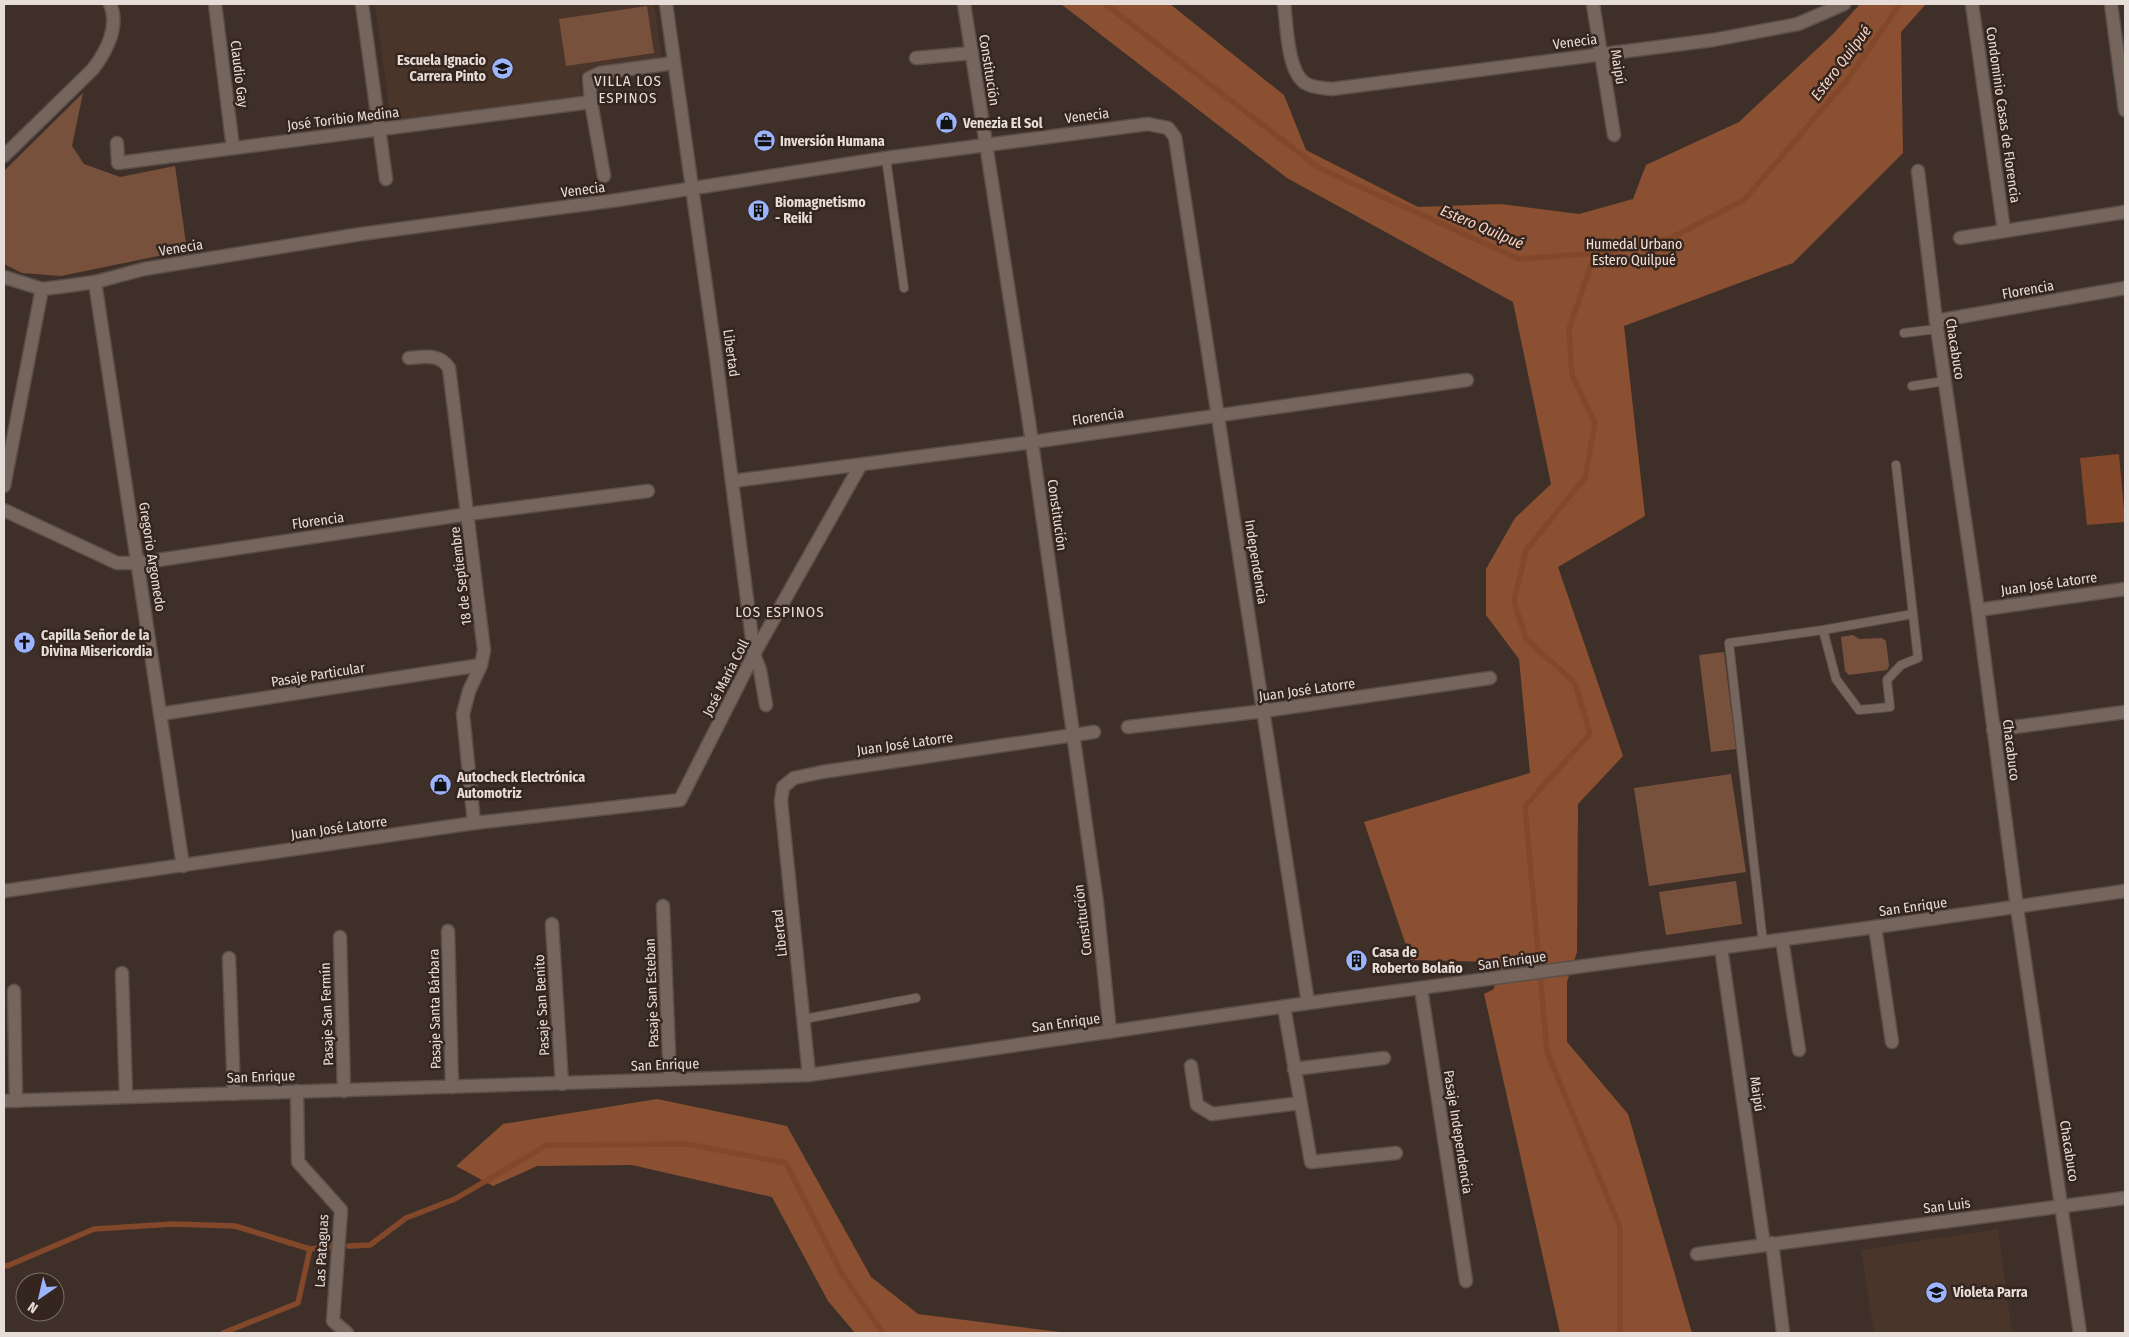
<svg xmlns="http://www.w3.org/2000/svg" width="2129" height="1337" font-family="'Fira Sans Condensed',sans-serif">
  <rect width="100%" height="100%" fill="#3e3029"/>
  <!-- built -->
  <g fill="#4a352b">
    <polygon points="375,4 654,4 662,60 579,75 582,98 398,121 390,113"/>
    <polygon points="1998,1229 2012,1333 1874,1333 1861,1250"/>
  </g>
  <!-- green -->
  <g fill="#78513c">
    <polygon points="647,6 654,53 566,66 559,19"/>
    <polygon points="83,93 72,146 84,164 120,177 175,166 187,250 61,276 22,273 4,264 4,171"/>
    <polygon points="1853,635 1859,639 1882,638 1886,641 1889,666 1887,670 1849,675 1845,671 1841,637"/>
    <polygon points="1724,652 1736,749 1711,752 1699,655"/>
    <polygon points="1731,774 1746,872 1649,886 1634,788"/>
    <polygon points="1736,881 1742,924 1666,935 1659,892"/>
  </g>
  <!-- forest -->
  <g fill="#8a5031">
    <polygon points="1061,4 1170,4 1284,95 1306,150 1418,207 1500,204 1579,214 1633,199 1646,165 1739,122 1833,34 1860,4 1926,4 1901,32 1903,153 1793,263 1624,326 1645,516 1558,567 1623,756 1578,804 1577,952 1567,982 1567,1042 1628,1114 1692,1333 1560,1333 1484,994 1494,989 1496,962 1411,960 1364,822 1530,773 1519,659 1486,615 1486,569 1515,518 1551,484 1513,302 1287,178"/>
    <polygon points="657,1099 787,1126 871,1277 918,1314 1068,1333 855,1333 828,1301 772,1197 632,1165 537,1166 493,1186 456,1166 503,1124"/>
  </g>
  <!-- water -->
  <polygon fill="#824829" points="2119,454 2125,522 2087,525 2080,458"/>
  <g fill="none" stroke-linecap="round" stroke-linejoin="round">
    <!-- stream -->
    <g stroke="#824829" stroke-width="5.5">
      <polyline points="1105,4 1319,168 1519,259 1599,253"/>
      <polyline points="1608,252 1671,238 1744,200 1848,79 1900,4"/>
      <polyline points="1611,252 1594,256 1569,329 1572,375 1595,423 1585,478 1526,550 1514,601 1526,639 1575,683 1590,734 1525,806 1547,1052 1620,1227 1620,1333"/>
      <polyline points="349,1246 370,1245 406,1218 455,1199 547,1145 687,1144 786,1163 842,1274 883,1333"/>
      <polyline points="4,1265 7,1266 94,1229 173,1224 235,1226 310,1249 331,1247"/>
      <polyline points="223,1333 298,1303 310,1249"/>
    </g>
    <defs>
      <g id="lane">
        <polyline points="886,158 904,288"/>
        <polyline points="1904,333 1937,329"/>
        <polyline points="1912,386 1945,381"/>
        <polyline points="1823,630 1836,679 1859,710 1890,707 1887,680 1901,665 1918,658 1896,465"/>
        <polyline points="1763,943 1729,643 1823,630 1913,614"/>
        <polyline points="804,1019 916,998"/>
      </g>
      <g id="street">
        <polyline points="215,4 233,148"/>
        <polyline points="362,4 386,179"/>
        <polyline points="666,4 716,357 754,654 760,670 766,705"/>
        <path d="M 1284,4 C 1287,25 1287,71 1305,83 C 1313,88 1324,88 1332,89 L 1713,40 L 1798,24 L 1844,4"/>
        <polyline points="1593,4 1614,135"/>
        <polyline points="1972,4 2004,231"/>
        <polyline points="2111,4 2125,110"/>
        <polyline points="916,58 972,53"/>
        <polyline points="591,102 604,176"/>
        <polyline points="117,143 118,163 591,102 589,78 600,73 674,63"/>
        <polyline points="986,144 1029,422 1097,903 1110,1032"/>
        <polyline points="1918,171 1936,321 1978,610 2017,908 2080,1333"/>
        <polyline points="1960,238 2125,212"/>
        <polyline points="95,282 183,866"/>
        <polyline points="1936,321 2125,288"/>
        <path d="M 409,358 C 425,357 439,353 449,368 L 484,650 L 481,665 L 469,691 L 463,714 L 474,823"/>
        <polyline points="733,481 1032,442 1467,380"/>
        <polyline points="4,486 42,289"/>
        <polyline points="4,510 117,563 138,563 468,514 648,491"/>
        <polyline points="1978,610 2125,589"/>
        <polyline points="160,714 481,665"/>
        <polyline points="1128,727 1264,711 1490,678"/>
        <polyline points="1993,730 2125,712"/>
        <polyline points="4,891 474,823 680,800 754,654 860,466"/>
        <polyline points="663,906 670,1079"/>
        <polyline points="552,924 562,1084"/>
        <polyline points="1875,927 1892,1042"/>
        <polyline points="448,931 452,1087"/>
        <polyline points="340,937 344,1091"/>
        <polyline points="1782,940 1799,1050"/>
        <polyline points="1721,948 1764,1245"/>
        <polyline points="229,958 234,1094"/>
        <polyline points="122,973 126,1096"/>
        <polyline points="1421,989 1466,1281"/>
        <polyline points="14,991 16,1101"/>
        <polyline points="1284,1007 1311,1162 1396,1153"/>
        <polyline points="1191,1066 1197,1105 1212,1114 1300,1103"/>
        <polyline points="1294,1069 1384,1058"/>
        <polyline points="809,1075 781,801 783,787 794,778 822,772 1094,732"/>
        <polyline points="297,1091 298,1162 341,1210 333,1321 347,1333"/>
        <polyline points="1772,1243 1783,1333"/>
        <polyline points="1697,1254 2125,1198"/>
      </g>
      <g id="secondary">
        <polyline points="964,4 986,144"/>
        <path d="M 4,156 L 93,69 C 106,52 120,26 110,4"/>
        <polyline points="4,277 42,289 59,287 95,282 144,269 361,234 618,200 886,158 1148,124 1168,128 1175,137 1308,1003"/>
        <polyline points="4,1101 809,1075 1308,1003 1875,927 2125,891"/>
      </g>
    </defs>
    <!-- lane casing -->
    <use href="#lane" stroke="#5a4f49" stroke-width="10"/>
    <!-- street casing -->
    <use href="#street" stroke="#5a4f49" stroke-width="15"/>
    <!-- secondary casing -->
    <use href="#secondary" stroke="#5a4f49" stroke-width="15"/>
    <!-- lane -->
    <use href="#lane" stroke="#75655d" stroke-width="8"/>
    <!-- street -->
    <use href="#street" stroke="#75655d" stroke-width="12"/>
    <!-- secondary -->
    <use href="#secondary" stroke="#75655d" stroke-width="12"/>
  </g>
  <!-- icons -->
  <defs>
    <symbol id="school-disc" viewBox="-11 -11 22 22"><circle r="9.5" fill="#9cb4fd" stroke="#34261f"/><path d="M0-5L7-2L0 1L-7-2ZM-4 1L0 2.5L4 1V4Q0 6-4 4Z" fill="#111"/></symbol>
    <symbol id="shop-disc" viewBox="-11 -11 22 22"><circle r="9.5" fill="#9cb4fd" stroke="#34261f"/><path d="M-5-2.5h2.3a2.7 3.5 0 0 1 5.4 0H5L5.5 6h-11ZM-1.5-2.5h3a1.5 2.3 0 0 0-3 0Z" fill="#111"/></symbol>
    <symbol id="office-disc" viewBox="-11 -11 22 22"><circle r="9.5" fill="#9cb4fd" stroke="#34261f"/><path d="M-6-3h4V-5.5h4V-3h4V5H-6ZM-1-4.5V-3h2v-1.5ZM-6 0V1H6V0Z" fill="#111"/></symbol>
    <symbol id="building-disc" viewBox="-11 -11 22 22"><circle r="9.5" fill="#9cb4fd" stroke="#34261f"/><path d="M-4-6H4V6H1V3H-1V6H-4ZM-2.5-4.3h1.7v1.8h-1.7ZM.8-4.3h1.7v1.8H.8ZM-2.5-1h1.7V.8h-1.7ZM.8-1h1.7V.8H.8Z" fill="#111"/></symbol>
    <symbol id="church-disc" viewBox="-11 -11 22 22"><circle r="9.5" fill="#9cb4fd" stroke="#34261f"/><path d="M-1.2-6h2.4v3.5h3.3v2.4h-3.3V6h-2.4V-.1h-3.3v-2.4h3.3Z" fill="#111"/></symbol>
  </defs>
  <g fill-rule="evenodd">
    <use href="#school-disc" x="490" y="56" width="25" height="25"/>
    <use href="#shop-disc" x="934" y="110" width="25" height="25"/>
    <use href="#office-disc" x="752" y="128" width="25" height="25"/>
    <use href="#building-disc" x="746" y="198" width="25" height="25"/>
    <use href="#church-disc" x="12" y="630" width="25" height="25"/>
    <use href="#shop-disc" x="428" y="772" width="25" height="25"/>
    <use href="#building-disc" x="1344" y="948" width="25" height="25"/>
    <use href="#school-disc" x="1924" y="1280" width="25" height="25"/>
  </g>
  <g text-anchor="middle" dominant-baseline="central" stroke-width="5" stroke-linejoin="round" paint-order="stroke">
    <!-- street labels -->
    <g font-size="14" fill="#e6dcd8" stroke="#34261f">
      <text transform="translate(1575 42) rotate(-7)">Venecia</text>
      <text transform="translate(1618 67) rotate(81)">Maipú</text>
      <text transform="translate(989 70) rotate(81)">Constitución</text>
      <text transform="translate(239 74) rotate(83)">Claudio Gay</text>
      <text transform="translate(2003 115) rotate(82)">Condominio Casas de Florencia</text>
      <text transform="translate(1087 116) rotate(-7)">Venecia</text>
      <text transform="translate(343 119) rotate(-7)">José Toribio Medina</text>
      <text transform="translate(583 190) rotate(-7)">Venecia</text>
      <text transform="translate(181 248) rotate(-9)">Venecia</text>
      <text transform="translate(2028 290) rotate(-10)">Florencia</text>
      <text transform="translate(1955 349) rotate(81)">Chacabuco</text>
      <text transform="translate(731 353) rotate(82)">Libertad</text>
      <text transform="translate(1098 417) rotate(-9)">Florencia</text>
      <text transform="translate(1057 515) rotate(82)">Constitución</text>
      <text transform="translate(318 521) rotate(-8)">Florencia</text>
      <text transform="translate(152 557) rotate(81)">Gregorio Argomedo</text>
      <text transform="translate(1256 562) rotate(81)">Independencia</text>
      <text transform="translate(461 576) rotate(-97)">18 de Septiembre</text>
      <text transform="translate(2049 584) rotate(-8)">Juan José Latorre</text>
      <text transform="translate(318 675) rotate(-9)">Pasaje Particular</text>
      <text transform="translate(726 678) rotate(-63)">José María Coll</text>
      <text transform="translate(1307 690) rotate(-8)">Juan José Latorre</text>
      <text transform="translate(905 744) rotate(-8)">Juan José Latorre</text>
      <text transform="translate(2011 750) rotate(83)">Chacabuco</text>
      <text transform="translate(339 828) rotate(-8)">Juan José Latorre</text>
      <text transform="translate(1913 907) rotate(-8)">San Enrique</text>
      <text transform="translate(1083 920) rotate(-97)">Constitución</text>
      <text transform="translate(780 933) rotate(-96)">Libertad</text>
      <text transform="translate(1512 961) rotate(-8)">San Enrique</text>
      <text transform="translate(652 993) rotate(-92)">Pasaje San Esteban</text>
      <text transform="translate(542 1005) rotate(-93)">Pasaje San Benito</text>
      <text transform="translate(435 1009) rotate(-91)">Pasaje Santa Bárbara</text>
      <text transform="translate(327 1014) rotate(-92)">Pasaje San Fermín</text>
      <text transform="translate(1066 1023) rotate(-8)">San Enrique</text>
      <text transform="translate(665 1065) rotate(-2)">San Enrique</text>
      <text transform="translate(261 1077) rotate(-2)">San Enrique</text>
      <text transform="translate(1757 1094) rotate(82)">Maipú</text>
      <text transform="translate(1458 1132) rotate(81)">Pasaje Independencia</text>
      <text transform="translate(2069 1151) rotate(81)">Chacabuco</text>
      <text transform="translate(1947 1206) rotate(-7)">San Luis</text>
      <text transform="translate(322 1251) rotate(-87)">Las Pataguas</text>
    </g>
    <!-- poi labels -->
    <g font-size="14" font-weight="bold" fill="#e6dcd8" stroke="#34261f" text-anchor="start">
      <text x="486" y="60" text-anchor="end">Escuela Ignacio<tspan x="486" dy="16">Carrera Pinto</tspan></text>
      <text x="963" y="123">Venezia El Sol</text>
      <text x="780" y="141">Inversión Humana</text>
      <text x="775" y="202">Biomagnetismo<tspan x="775" dy="16">- Reiki</tspan></text>
      <text x="41" y="635">Capilla Señor de la<tspan x="41" dy="16">Divina Misericordia</tspan></text>
      <text x="457" y="777">Autocheck Electrónica<tspan x="457" dy="16">Automotriz</tspan></text>
      <text x="1372" y="952">Casa de<tspan x="1372" dy="16">Roberto Bolaño</tspan></text>
      <text x="1953" y="1292">Violeta Parra</text>
    </g>
    <!-- park labels -->
    <g font-size="14" fill="#f3e0d7" stroke="#34261f">
      <text x="1634" y="244">Humedal Urbano<tspan x="1634" dy="16">Estero Quilpué</tspan></text>
    </g>
    <!-- water labels -->
    <g font-size="15" font-style="italic" fill="#fad5c3" stroke="#34261f">
      <text transform="translate(1841 63) rotate(-53)">Estero Quilpué</text>
      <text transform="translate(1482 227) rotate(23)">Estero Quilpué</text>
    </g>
    <!-- neighbourhood labels -->
    <g font-size="15" letter-spacing="1" fill="#e6dcd8" stroke="#34261f">
      <text x="628" y="81">VILLA LOS<tspan x="628" dy="17">ESPINOS</tspan></text>
      <text x="780" y="612">LOS ESPINOS</text>
    </g>
  </g>
  <!-- border -->
  <rect width="2129" height="1337" fill="none" stroke="#e6dcd8" stroke-width="10"/>
  <!-- north arrow -->
  <g transform="translate(40 1297) rotate(214)"><circle r="24" fill="#34261f" stroke="#7b6f69"/>
  <path d="M0-4L9 19L0 12L-9 19Z" fill="#9cb4fd"/>
  <text y="-8" font-size="14" font-weight="bold" text-anchor="middle" fill="#e6dcd8">N</text>
  </g>
</svg>
